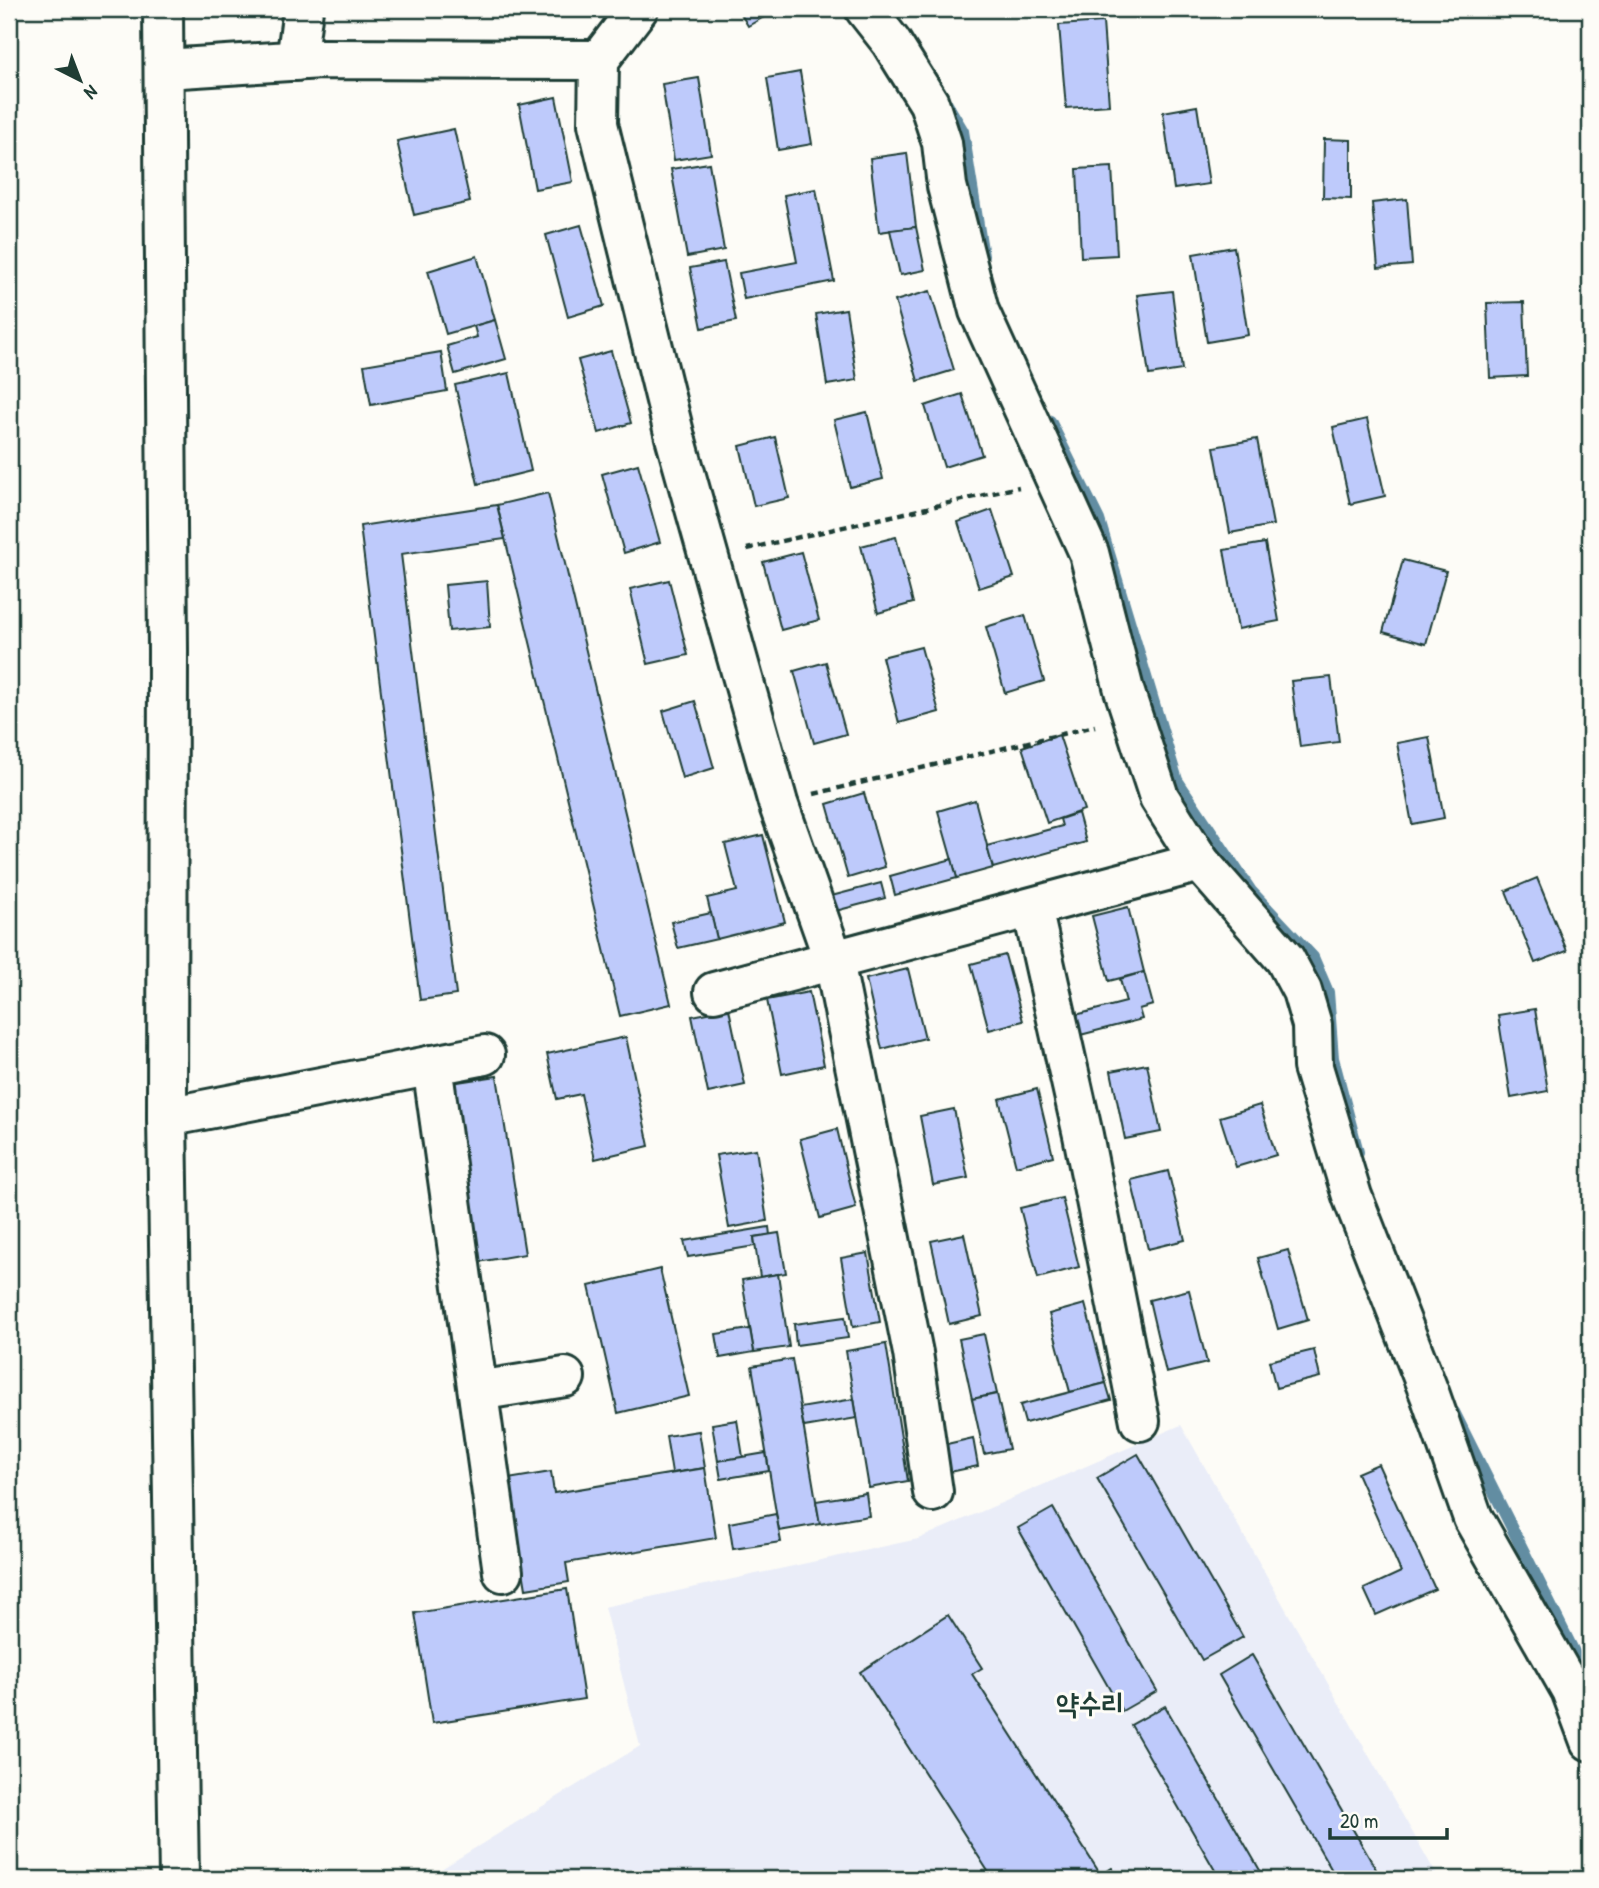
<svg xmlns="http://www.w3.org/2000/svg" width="1599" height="1888" font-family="'Patrick Hand','Poor Story',sans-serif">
  <rect width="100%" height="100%" fill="#fdfcf7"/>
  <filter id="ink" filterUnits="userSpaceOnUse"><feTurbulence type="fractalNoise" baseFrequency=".0143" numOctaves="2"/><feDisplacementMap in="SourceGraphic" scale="14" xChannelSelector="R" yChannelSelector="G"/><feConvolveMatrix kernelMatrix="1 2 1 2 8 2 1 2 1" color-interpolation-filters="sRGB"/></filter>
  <g filter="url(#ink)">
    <!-- built -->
    <polygon fill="#eaedf8" points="1181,1425 1439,1879 425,1879 640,1746 604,1607 918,1539"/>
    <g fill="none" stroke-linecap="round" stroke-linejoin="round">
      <!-- stream -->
      <g stroke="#628da2" stroke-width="12">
        <polyline points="944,99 963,131 983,256"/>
        <polyline points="1050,421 1099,520 1177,780 1251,891 1313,957 1328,992 1333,1058 1358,1152"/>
        <polyline points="1454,1412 1590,1684"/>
      </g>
    </g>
    <!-- building -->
    <g fill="#becafb" stroke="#1f3d34" stroke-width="2">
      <polygon points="738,9 778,9 748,26"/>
      <polygon points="1103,22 1109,105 1066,108 1059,25"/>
      <polygon points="800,72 812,144 778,150 767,78"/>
      <polygon points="699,78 711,154 674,160 662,84"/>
      <polygon points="556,97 573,182 535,189 519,105"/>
      <polygon points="1197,106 1209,184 1174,189 1163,112"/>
      <polygon points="454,129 470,202 414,215 397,141"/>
      <polygon points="1324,139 1351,140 1351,199 1323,198"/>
      <polygon points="907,153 916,227 879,232 870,158"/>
      <polygon points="709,163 724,250 687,257 671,169"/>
      <polygon points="1112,167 1117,255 1081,257 1077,169"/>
      <polygon points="816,189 834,281 744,299 739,273 797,262 784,195"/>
      <polygon points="1407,199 1412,265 1378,268 1372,203"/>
      <polygon points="581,225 604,306 568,317 546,235"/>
      <polygon points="916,227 925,270 900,275 890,230"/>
      <polygon points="1234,247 1248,335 1207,342 1193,254"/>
      <polygon points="477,256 495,320 446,334 428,271"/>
      <polygon points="724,262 736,321 702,328 690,268"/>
      <polygon points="930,291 954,370 918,381 895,301"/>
      <polygon points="1172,291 1182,370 1149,375 1137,295"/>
      <polygon points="1524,302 1527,376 1490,378 1487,303"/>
      <polygon points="846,309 857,380 827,385 816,314"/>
      <polygon points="495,320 506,359 455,374 447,346 477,337 474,326"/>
      <polygon points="611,351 631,423 599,433 578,360"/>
      <polygon points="441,352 447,391 371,405 364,365"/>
      <polygon points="509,373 531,471 478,484 455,385"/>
      <polygon points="962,394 982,455 944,467 925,406"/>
      <polygon points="867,412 883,479 850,487 834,420"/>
      <polygon points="1367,419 1385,496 1350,504 1333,427"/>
      <polygon points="775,437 789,498 754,506 740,446"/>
      <polygon points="1257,439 1273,525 1230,533 1214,447"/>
      <polygon points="638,464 660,542 624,553 602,474"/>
      <polygon points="548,493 671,1004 620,1016 497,505"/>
      <polygon points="497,505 505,539 401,554 456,995 420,1000 360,526"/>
      <polygon points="992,510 1014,577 979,588 958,522"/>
      <polygon points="896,537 913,603 878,613 861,546"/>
      <polygon points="1265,543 1279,621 1238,629 1224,550"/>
      <polygon points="801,552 819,620 781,630 763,562"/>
      <polygon points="1403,560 1446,571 1426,644 1383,632"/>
      <polygon points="669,580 688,655 648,664 630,589"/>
      <polygon points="487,581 490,627 449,631 445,585"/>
      <polygon points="1025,615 1044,681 1005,693 986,627"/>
      <polygon points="921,647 939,712 899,723 882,657"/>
      <polygon points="826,662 846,734 814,743 794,671"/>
      <polygon points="1331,677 1339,742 1300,747 1291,681"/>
      <polygon points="695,701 714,768 682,778 663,711"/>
      <polygon points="1059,735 1084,810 1047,823 1022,747"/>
      <polygon points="1429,737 1444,818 1412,824 1397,743"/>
      <polygon points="864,793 885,867 848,878 827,804"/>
      <polygon points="975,800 993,868 957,878 938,811"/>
      <polygon points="1078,813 1086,842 993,868 987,846 1062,826 1060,819"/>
      <polygon points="763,835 785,922 717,939 707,898 737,891 725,844"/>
      <polygon points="952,859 957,878 895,895 890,876"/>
      <polygon points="1537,878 1567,951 1535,963 1506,891"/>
      <polygon points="881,883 885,898 824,914 820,899"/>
      <polygon points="1128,907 1144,972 1109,981 1092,916"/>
      <polygon points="711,913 717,939 678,948 671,922"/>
      <polygon points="1005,955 1023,1021 989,1030 971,964"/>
      <polygon points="908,969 925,1038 882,1049 866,979"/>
      <polygon points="1144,972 1153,1005 1139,1009 1142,1019 1065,1039 1060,1019 1126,1002 1120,979"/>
      <polygon points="809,992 824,1065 782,1074 767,1000"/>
      <polygon points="729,1009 745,1085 708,1093 692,1016"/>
      <polygon points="1535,1009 1548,1091 1511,1098 1498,1015"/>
      <polygon points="626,1037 649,1146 595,1159 581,1094 557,1099 547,1054"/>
      <polygon points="1147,1064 1161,1132 1125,1139 1111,1071"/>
      <polygon points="497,1076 525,1254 466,1264 438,1085"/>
      <polygon points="1037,1089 1053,1156 1016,1166 999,1099"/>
      <polygon points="1260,1105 1276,1155 1236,1167 1220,1117"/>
      <polygon points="954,1109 968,1178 933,1185 920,1116"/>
      <polygon points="837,1129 856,1208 820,1218 800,1139"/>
      <polygon points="756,1149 767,1221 729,1228 716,1155"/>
      <polygon points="1168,1171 1185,1240 1148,1249 1131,1180"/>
      <polygon points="1062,1198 1079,1267 1038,1278 1020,1208"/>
      <polygon points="769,1227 770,1235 754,1237 755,1246 688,1257 684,1241"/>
      <polygon points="779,1233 786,1273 760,1277 754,1237"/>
      <polygon points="964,1234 982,1316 949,1324 931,1241"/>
      <polygon points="1288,1250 1308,1320 1278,1329 1258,1258"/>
      <polygon points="868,1253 880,1322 853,1327 841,1258"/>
      <polygon points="660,1269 689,1396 618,1413 589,1286"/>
      <polygon points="778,1274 789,1347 754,1352 742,1280"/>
      <polygon points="1189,1290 1207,1363 1166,1373 1149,1300"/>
      <polygon points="1085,1304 1106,1383 1070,1392 1049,1314"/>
      <polygon points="845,1317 848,1338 796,1345 794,1324"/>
      <polygon points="750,1329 754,1352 720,1358 716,1334"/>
      <polygon points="984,1334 997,1394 972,1399 959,1339"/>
      <polygon points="886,1344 908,1481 869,1488 846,1351"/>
      <polygon points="1314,1350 1320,1377 1276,1388 1269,1361"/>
      <polygon points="792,1359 820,1524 779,1531 752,1366"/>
      <polygon points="1106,1383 1111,1400 1025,1423 1020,1405"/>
      <polygon points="997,1394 1009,1449 984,1454 972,1399"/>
      <polygon points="854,1399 857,1418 804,1427 800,1408"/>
      <polygon points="737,1420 743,1457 718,1461 712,1424"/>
      <polygon points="699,1431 705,1468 672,1473 666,1436"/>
      <polygon points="973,1438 978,1466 927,1477 921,1450"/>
      <polygon points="766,1453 769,1471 721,1479 718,1461"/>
      <polygon points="1138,1454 1243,1637 1202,1660 1097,1478"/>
      <polygon points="1378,1464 1435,1589 1376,1615 1364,1589 1401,1572 1357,1473"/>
      <polygon points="705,1468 716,1538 566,1563 569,1582 526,1589 508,1479 551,1472 554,1493"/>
      <polygon points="866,1493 869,1516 820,1524 816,1501"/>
      <polygon points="1053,1508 1157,1691 1122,1711 1018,1528"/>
      <polygon points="776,1514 781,1542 733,1549 729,1523"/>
      <polygon points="567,1589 584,1699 432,1723 415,1613"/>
      <polygon points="948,1615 982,1668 972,1674 1101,1875 1112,1868 1119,1879 993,1879 860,1672"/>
      <polygon points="1252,1655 1377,1871 1363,1879 1337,1879 1219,1675"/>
      <polygon points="1165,1706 1265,1879 1220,1879 1131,1725"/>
    </g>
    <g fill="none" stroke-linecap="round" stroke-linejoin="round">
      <defs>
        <g id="minor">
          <polyline points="638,9 599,60 598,124 675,437 778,803 834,961 913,1353 933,1492"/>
          <polyline points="865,9 891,42 929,103 942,143 947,186 979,311 1089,553 1124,690 1159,797 1200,862 1285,959 1302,991 1312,1025 1313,1067 1352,1196 1430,1395 1473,1518 1571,1690 1590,1741"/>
          <polyline points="296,61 303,9"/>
          <polyline points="165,69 321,59 599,60"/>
          <polyline points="1032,908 1083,1135 1140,1421"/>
          <polyline points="714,992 1200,862"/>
          <polyline points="432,1065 503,1572"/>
          <polyline points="167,1117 485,1055"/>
          <polyline points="478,1391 565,1377"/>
        </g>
        <polyline id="major" points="163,9 168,651 167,1117 179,1879"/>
      </defs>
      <!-- minor casing -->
      <use href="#minor" stroke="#1f3d34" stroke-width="44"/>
      <!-- major casing -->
      <use href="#major" stroke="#1f3d34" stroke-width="44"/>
      <!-- path -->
      <g stroke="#1f3d34" stroke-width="4.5" stroke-dasharray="7 5" stroke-linecap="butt">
        <polyline points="747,549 1019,487"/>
        <polyline points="814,794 1095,726"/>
      </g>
      <!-- minor -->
      <use href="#minor" stroke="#fdfcf7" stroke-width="38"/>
      <!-- major -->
      <use href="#major" stroke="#fdfcf7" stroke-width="38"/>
    </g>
  </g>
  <g text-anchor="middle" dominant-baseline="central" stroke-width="6" stroke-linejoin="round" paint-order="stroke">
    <!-- quarter labels -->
    <g font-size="28" font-weight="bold" fill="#1f3d34" stroke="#fdfcf7">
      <text x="1090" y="1703">약수리</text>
    </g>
  </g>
  <!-- margin -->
  <rect width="1599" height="1888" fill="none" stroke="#fdfcf7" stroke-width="35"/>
  <rect x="18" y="18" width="1564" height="1853" fill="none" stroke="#1f3d34" stroke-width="2.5" filter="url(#ink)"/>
  <!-- north arrow -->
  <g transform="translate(80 80) rotate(138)" stroke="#fdfcf7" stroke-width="5" paint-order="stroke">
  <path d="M0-5L12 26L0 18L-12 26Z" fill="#1f3d34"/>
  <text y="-10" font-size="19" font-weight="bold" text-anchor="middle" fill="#1f3d34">N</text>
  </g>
  <!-- scale -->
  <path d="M1330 1828v10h117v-10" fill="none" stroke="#1f3d34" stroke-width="3.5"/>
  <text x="1340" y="1828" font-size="21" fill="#1f3d34" stroke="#fdfcf7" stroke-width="5" paint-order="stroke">20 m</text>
</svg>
